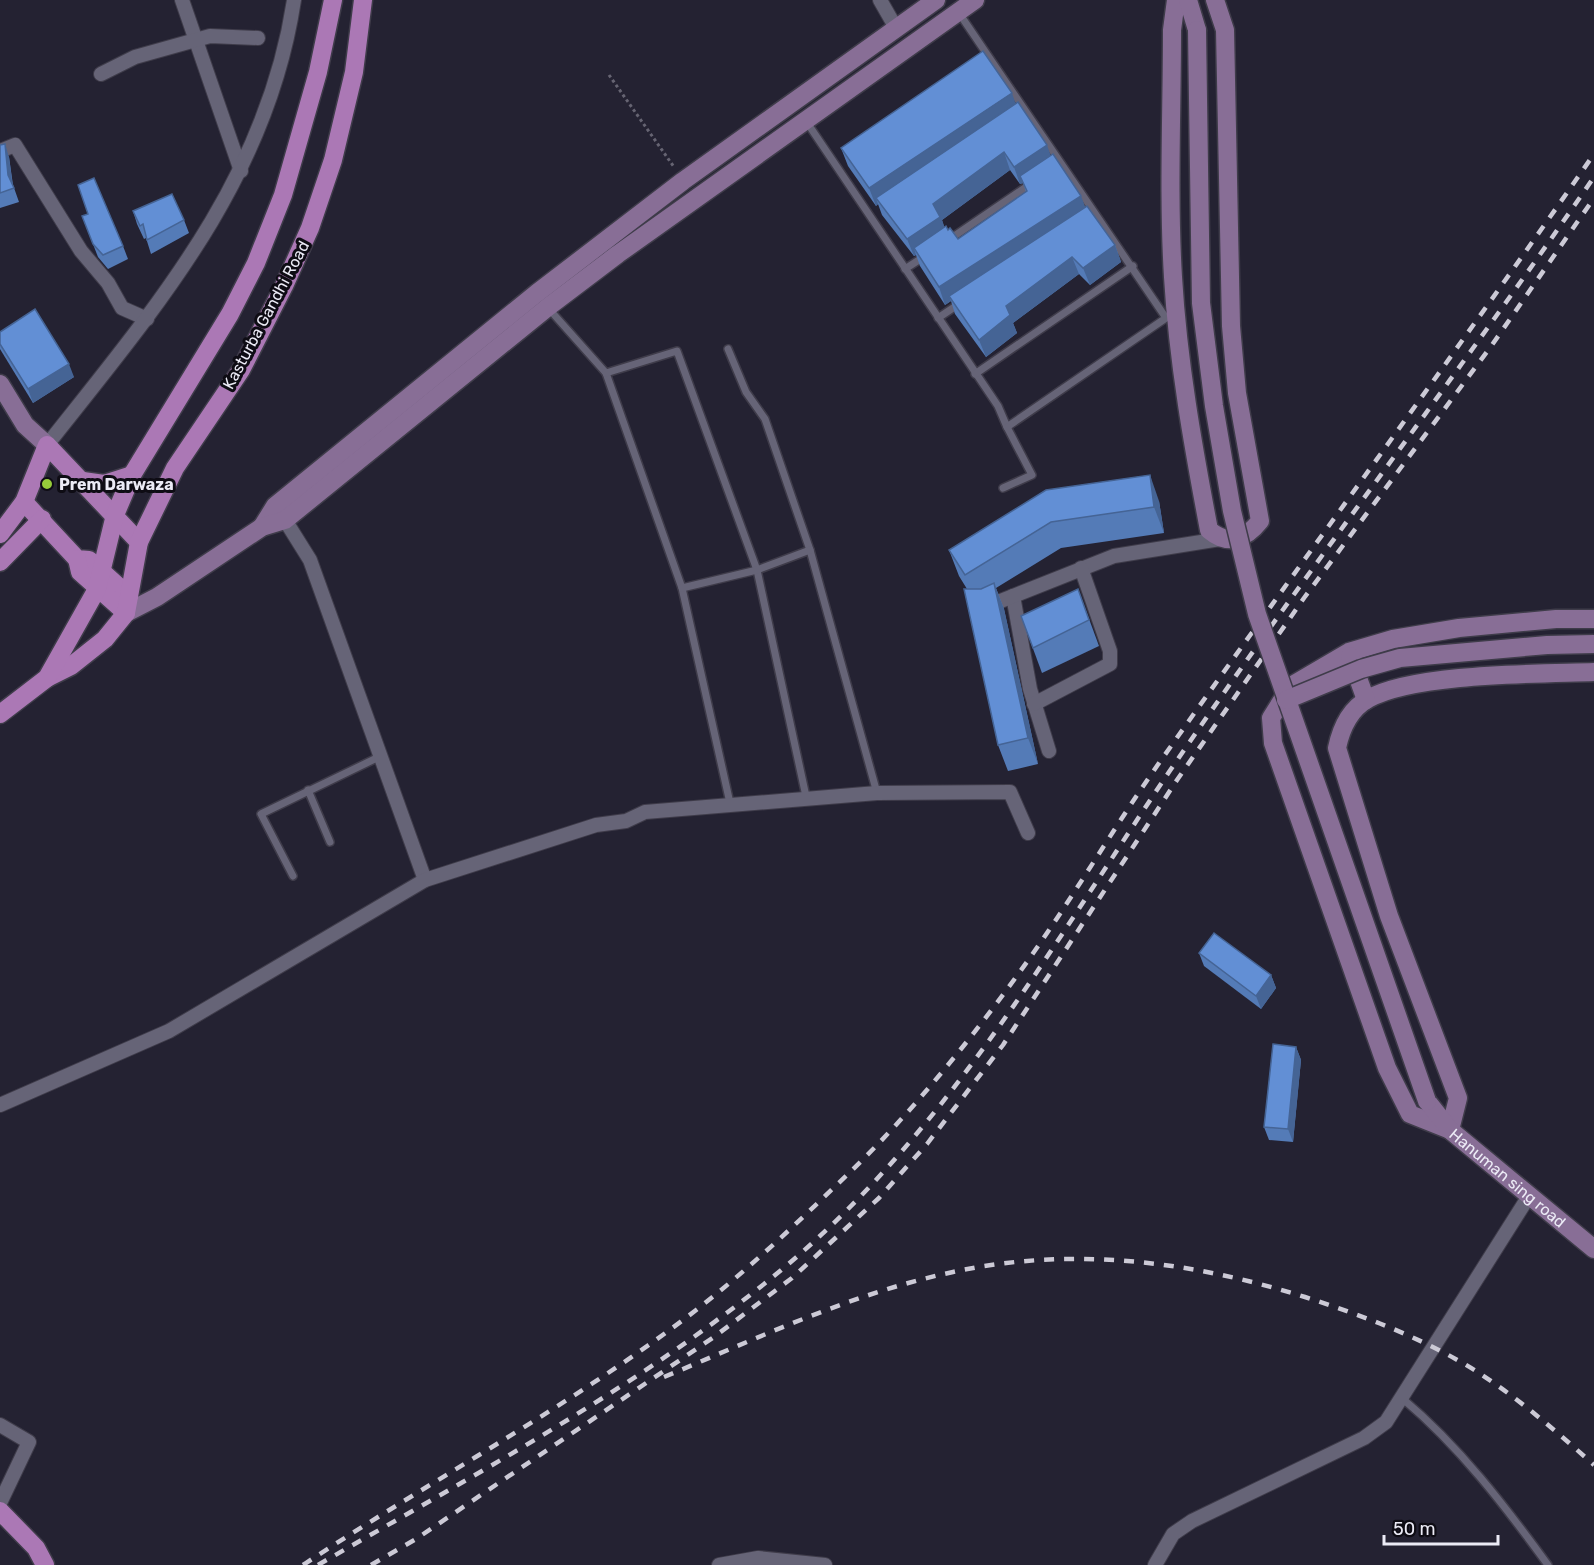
<svg xmlns="http://www.w3.org/2000/svg" width="1594" height="1565" font-family="Rubik,sans-serif">
  <rect width="100%" height="100%" fill="#242232"/>
  <g fill="none" stroke-linecap="round" stroke-linejoin="round">
    <defs>
      <g id="lane">
        <polyline points="806,121 998,406 1007,427 1166,318 959,13"/>
        <polyline points="950,239 1032,183"/>
        <polyline points="905,269 925,256"/>
        <polyline points="549,309 606,373 682,588 730,803"/>
        <polyline points="938,318 959,304"/>
        <polyline points="728,349 746,392 765,419 810,550 877,793"/>
        <polyline points="606,373 677,351 757,570 807,801"/>
        <polyline points="975,374 1133,266"/>
        <polyline points="1003,488 1032,475 1007,427"/>
        <polyline points="682,588 757,570 810,550"/>
        <polyline points="308,790 330,842"/>
        <polyline points="293,876 261,814 381,756"/>
        <path d="M 1403,1399 C 1459,1446 1505,1506 1548,1565"/>
      </g>
      <g id="street">
        <polyline points="182,0 241,171"/>
        <polyline points="880,0 896,28"/>
        <polyline points="101,74 135,57 210,36 258,38"/>
        <polyline points="0,151 15,145 81,251 108,283 122,308 147,319"/>
        <path d="M 47,445 C 156,307 267,180 294,0"/>
        <polyline points="280,512 310,560 425,880"/>
        <polyline points="1013,596 1030,689 1049,751"/>
        <polyline points="988,606 1114,556 1220,539"/>
        <polyline points="1034,704 1110,664 1110,651 1081,568"/>
        <polyline points="0,1105 169,1031 425,880 596,825 626,821 645,812 877,793 1010,792 1028,833"/>
        <polyline points="0,1425 29,1442 0,1503"/>
        <polyline points="719,1565 758,1558 825,1565"/>
        <polyline points="1155,1565 1173,1534 1192,1521 1364,1438 1386,1422 1529,1196"/>
      </g>
      <g id="secondary">
        <path d="M 1176,0 L 1172,30 C 1172,112 1168,195 1173,277 C 1178,362 1193,446 1209,530 C 1228,546 1245,540 1260,521 L 1237,393 L 1231,326 L 1225,30 L 1215,0"/>
        <polyline points="1188,0 1197,30"/>
        <polyline points="0,384 25,425 47,445"/>
        <polyline points="262,527 275,506 537,293 683,181 936,0"/>
        <polyline points="126,613 157,597 262,527 285,520 548,307 618,254 975,0"/>
        <path d="M 1594,619 L 1556,619 L 1459,628 L 1393,639 L 1349,652 L 1291,686 L 1271,718 L 1273,743 L 1387,1068 L 1410,1114 L 1450,1130 L 1458,1098 L 1389,916 L 1337,748 C 1341,729 1350,709 1368,699 C 1414,673 1539,674 1594,672"/>
        <polyline points="1350,656 1366,700"/>
        <path id="s1" d="M 1427,1101 L 1450,1130 L 1594,1249"/>
      </g>
      <g id="primary">
        <polyline points="83,481 104,484 132,475"/>
        <polyline points="24,502 77,559 89,560 129,596"/>
        <polyline points="0,534 24,502 47,445 139,542"/>
        <polyline points="77,559 80,572 126,613"/>
        <polyline points="0,562 42,519"/>
        <polyline points="47,678 71,666 105,639 126,613 139,542 175,468 241,370 284,286 310,228 333,160 354,72 363,0"/>
        <polyline points="0,714 47,678 97,589 115,515 132,475 230,314 256,263 283,195 318,72 333,0"/>
        <polyline points="0,1511 36,1548 45,1565"/>
      </g>
    </defs>
    <!-- lane casing -->
    <use href="#lane" stroke="#3f3c4a" stroke-width="10"/>
    <!-- street casing -->
    <use href="#street" stroke="#3f3c4a" stroke-width="16"/>
    <!-- secondary casing -->
    <use href="#secondary" stroke="#3f3c4a" stroke-width="21"/>
    <!-- primary casing -->
    <use href="#primary" stroke="#3f3c4a" stroke-width="21"/>
    <!-- path -->
    <polyline stroke="#666472" stroke-width="3" stroke-dasharray="3 3" stroke-linecap="butt" points="609,75 674,167"/>
    <!-- lane -->
    <use href="#lane" stroke="#666477" stroke-width="7"/>
    <!-- street -->
    <use href="#street" stroke="#666477" stroke-width="14"/>
    <!-- secondary -->
    <use href="#secondary" stroke="#886e96" stroke-width="18"/>
    <!-- primary -->
    <use href="#primary" stroke="#ab78b5" stroke-width="18"/>
    <!-- rail -->
    <g stroke="#cccad6" stroke-width="4.5" stroke-dasharray="10 10" stroke-linecap="butt">
      <path d="M 664,1377 C 758,1338 853,1293 953,1272 C 1072,1246 1190,1261 1305,1297 C 1364,1316 1423,1338 1476,1371 C 1518,1398 1556,1431 1594,1465"/>
      <path d="M 303,1565 C 430,1481 565,1409 687,1317 C 744,1274 796,1224 847,1175 C 911,1114 978,1031 1029,959 C 1076,893 1117,822 1164,756 C 1306,555 1453,357 1594,154"/>
      <path d="M 318,1565 C 474,1475 641,1386 780,1271 C 946,1134 1050,948 1169,772 C 1306,571 1456,378 1594,177"/>
      <polyline points="371,1565 416,1539 714,1337 792,1278 879,1198 927,1144 1003,1045 1177,780 1304,598 1492,345 1594,198"/>
    </g>
    <defs>
      <g id="secondary-bridge">
        <polyline points="1197,30 1201,303 1214,406 1232,511 1257,614 1427,1101"/>
        <polyline points="1286,700 1361,669 1400,658 1547,645 1594,644"/>
      </g>
    </defs>
    <!-- secondary-bridge casing -->
    <use href="#secondary-bridge" stroke="#3f3c4a" stroke-width="21" stroke-linecap="butt"/>
    <!-- secondary-bridge -->
    <use href="#secondary-bridge" stroke="#886e96" stroke-width="18"/>
  </g>
  <!-- wall -->
  <g fill="#547bb7" fill-rule="evenodd">
    <path d="M 1016,104 L 1085,207 L 1115,245 L 1121,262 L 1090,285 L 1079,274 L 1013,323 L 1017,333 L 986,357 L 955,314 L 951,301 L 945,305 L 920,266 L 916,255 L 914,256 L 882,215 L 878,204 L 876,206 L 848,166 L 841,148 ZM 1010,170 L 1020,184 L 1023,183 L 1026,192 L 958,239 L 944,227 L 942,220 Z"/>
    <polygon points="0,145 9,157 13,185 19,202 0,208"/>
    <polygon points="133,211 184,220 189,233 151,254 146,238 144,239 137,224"/>
    <polygon points="82,216 123,246 128,259 108,269 98,257"/>
    <polygon points="0,332 74,377 33,403 0,349"/>
    <polygon points="1046,490 1159,501 1164,533 1061,548 996,588 1004,609 1038,764 1008,771 998,745 967,589 959,576 949,550"/>
    <polygon points="1078,589 1099,646 1042,673 1021,616"/>
    <polygon points="1199,953 1271,975 1276,988 1261,1009 1204,966"/>
    <polygon points="1296,1047 1301,1060 1293,1142 1269,1140 1264,1127"/>
  </g>
  <!-- shaded-wall -->
  <g fill="#456495">
    <polygon points="1012,93 1018,111 876,198 878,204 876,206 869,188"/>
    <polygon points="5,144 9,157 13,188 8,175"/>
    <polygon points="1047,145 1053,162 1020,176 1023,183 1020,184 1014,167"/>
    <polygon points="1004,152 1010,170 942,220 947,234 914,248 916,255 914,256 907,239 933,204"/>
    <polygon points="1081,196 1088,214 949,296 951,301 945,305 939,287"/>
    <polygon points="1115,245 1121,262 1090,285 1083,268"/>
    <polygon points="1072,257 1079,274 1013,323 1017,333 986,357 979,340 1006,306"/>
    <polygon points="69,364 74,377 33,403 28,389"/>
    <polygon points="1150,475 1159,501 1164,533 1154,507"/>
    <polygon points="994,583 1004,609 1038,764 1028,738"/>
    <polygon points="1271,975 1276,988 1261,1009 1256,996"/>
    <polygon points="1296,1047 1301,1060 1293,1142 1288,1129"/>
  </g>
  <!-- building -->
  <g fill="#628fd5" stroke="#456495" stroke-width="1.5">
    <polygon points="983,51 1012,93 869,188 841,148"/>
    <polygon points="1018,102 1047,145 1014,167 1004,152 933,204 940,217 907,239 876,198"/>
    <polygon points="5,144 8,175 14,188 0,193 0,145"/>
    <polygon points="1053,154 1081,196 939,287 914,248 946,226 948,230 950,228 958,239 1027,191 1020,176"/>
    <polygon points="94,178 123,246 103,255 93,244 82,216 88,214 78,185"/>
    <polygon points="172,194 184,220 147,240 143,224 140,226 133,211"/>
    <polygon points="1087,206 1115,245 1083,268 1072,257 1006,306 1010,315 979,340 949,296"/>
    <polygon points="35,309 69,364 28,389 0,344 0,332"/>
    <polygon points="1150,475 1154,507 1051,522 965,575 949,550 1046,490"/>
    <polygon points="994,583 1028,738 998,745 964,589 981,589"/>
    <polygon points="1078,589 1089,620 1033,648 1021,616"/>
    <polygon points="1214,933 1271,975 1256,996 1199,953"/>
    <polygon points="1273,1044 1296,1047 1288,1129 1264,1127"/>
  </g>
  <!-- markers -->
  <circle fill="#96cc3a" stroke="#0e0c14" stroke-width="2" cx="47" cy="484" r="6"/>
  <g text-anchor="middle" dominant-baseline="central" stroke-width="6" stroke-linejoin="round" paint-order="stroke">
    <!-- street labels -->
    <g font-size="16" fill="#ecebf6" stroke="#0e0c14">
      <text transform="translate(266 315) rotate(-62)">Kasturba Gandhi Road</text>
      <text stroke="none"><textPath href="#s1" startOffset="112">Hanuman sing road</textPath></text>
    </g>
    <!-- poi labels -->
    <g font-size="16" font-weight="bold" fill="#ecebf6" stroke="#0e0c14" text-anchor="start">
      <text x="59" y="484">Prem Darwaza</text>
    </g>
  </g>
  <!-- scale -->
  <path d="M1384 1535v9h114v-9" fill="none" stroke="#ecebf6" stroke-width="3"/>
  <text x="1393" y="1535" font-size="18" fill="#ecebf6" stroke="#0e0c14" stroke-width="4.5" paint-order="stroke">50 m</text>
</svg>
